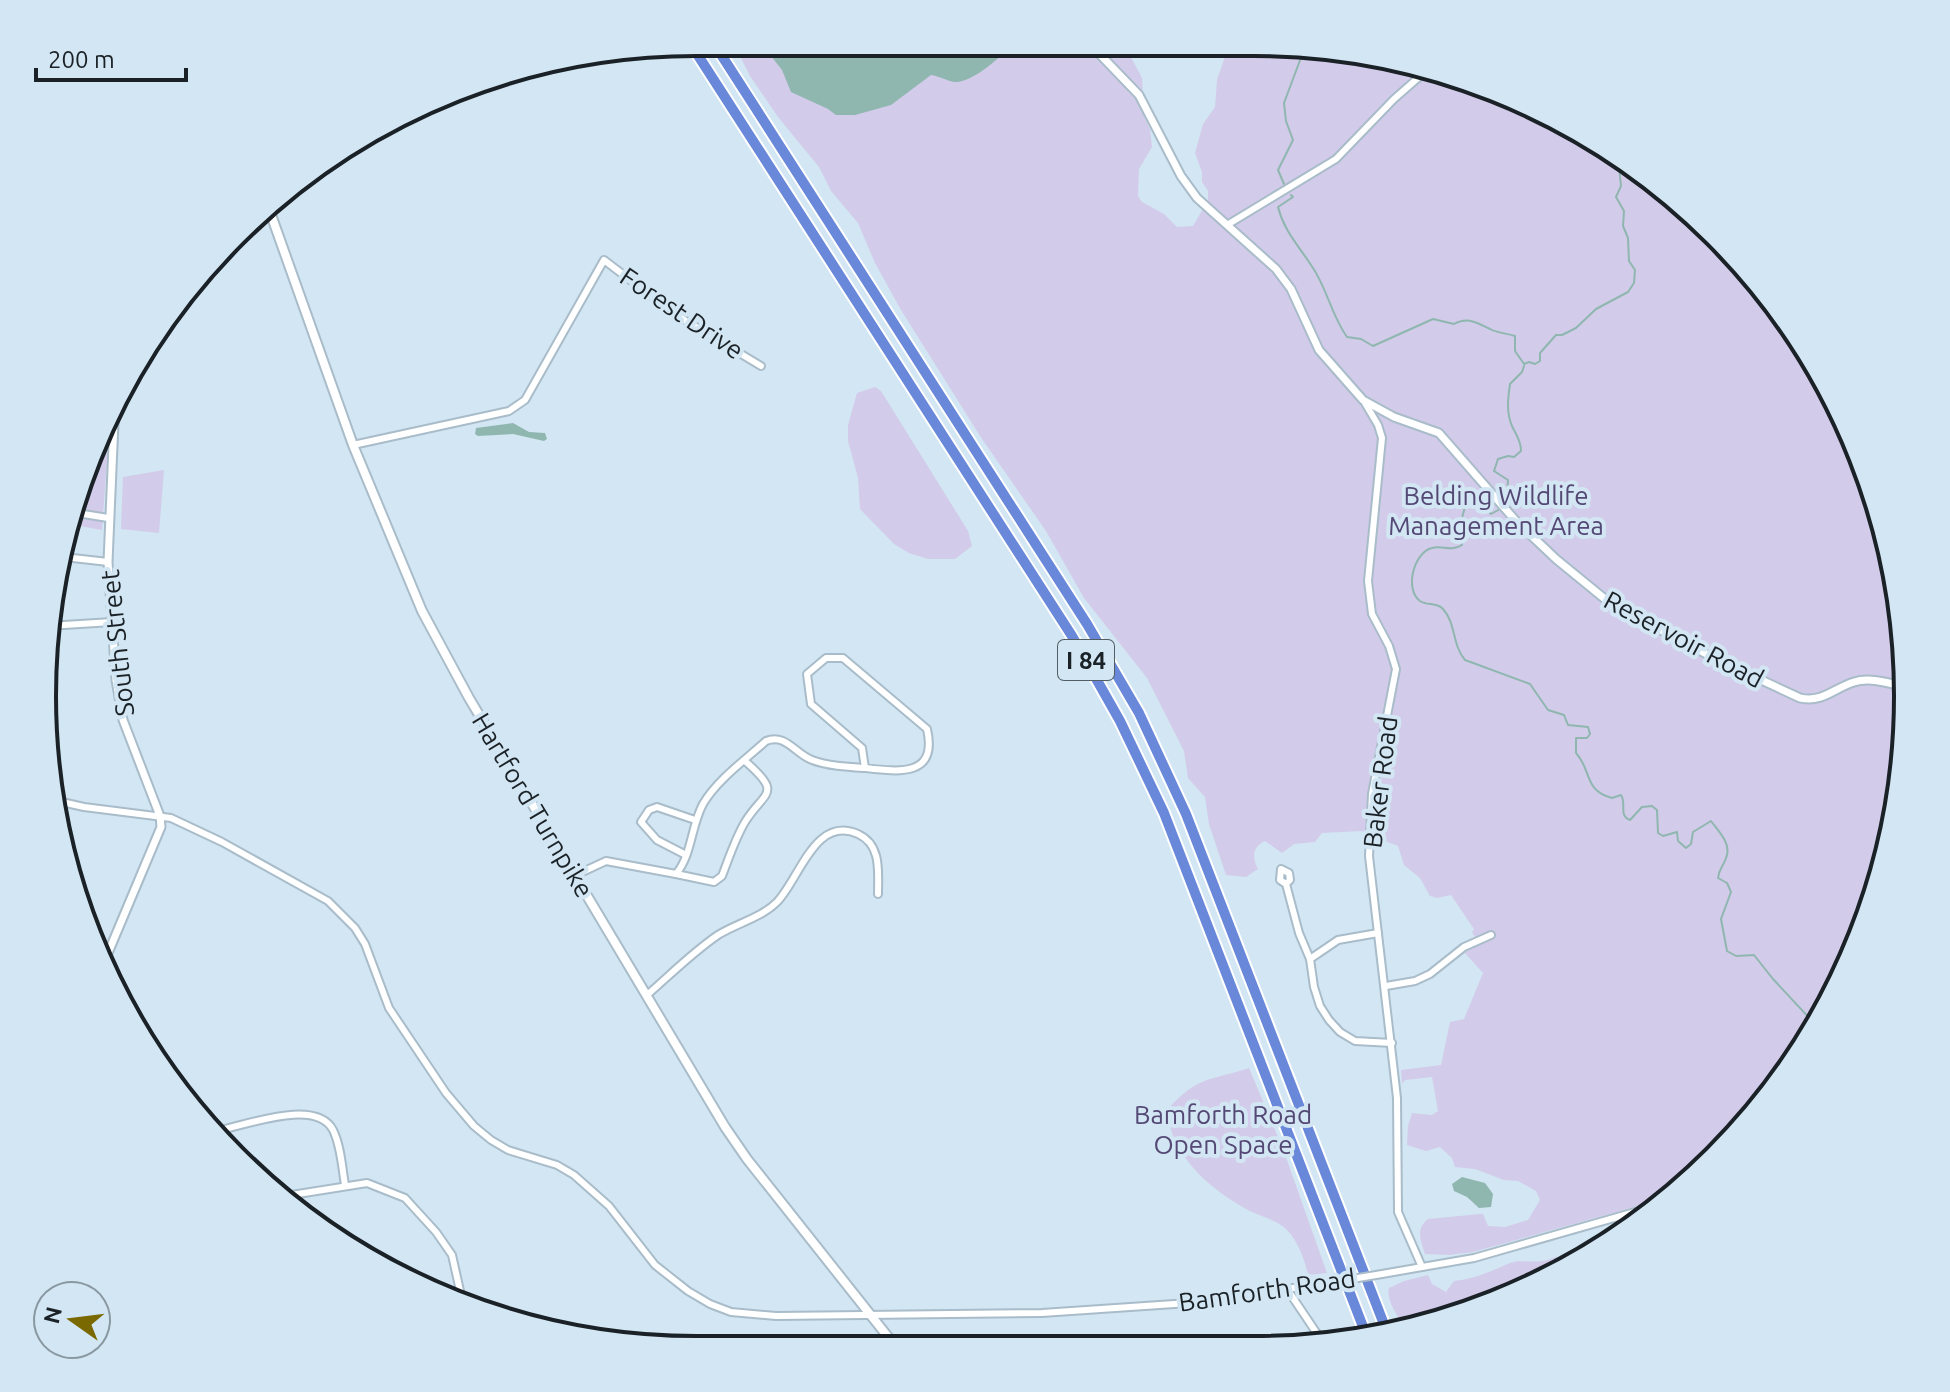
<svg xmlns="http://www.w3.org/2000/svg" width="1950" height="1392" font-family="Ubuntu,sans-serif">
  <rect width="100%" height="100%" fill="#d3e6f3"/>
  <!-- green -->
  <g fill="#d2cbea">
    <path d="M 733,42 L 1123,42 L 1142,78 L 1144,117 L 1150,129 L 1152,147 L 1139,169 L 1138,196 L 1142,202 L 1164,214 L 1177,227 L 1193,226 L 1208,200 L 1208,191 L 1202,182 L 1202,172 L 1195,153 L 1203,124 L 1215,107 L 1217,80 L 1230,42 L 1254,42 L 1382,55 L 1581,130 L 1746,265 L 1821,369 L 1873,486 L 1902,611 L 1907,739 L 1886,866 L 1840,986 L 1773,1094 L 1685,1188 L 1670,1197 L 1473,1252 L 1449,1255 L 1425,1254 C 1421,1242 1415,1229 1428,1219 L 1480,1214 L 1483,1214 L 1488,1226 L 1505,1227 L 1528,1220 L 1540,1200 L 1536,1191 L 1518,1181 L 1504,1180 L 1475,1169 L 1455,1167 L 1452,1158 L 1440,1147 L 1426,1151 L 1407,1145 L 1408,1126 L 1412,1113 L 1432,1115 L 1438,1111 L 1432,1077 L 1405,1080 L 1402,1084 L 1401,1070 L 1441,1065 L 1450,1022 L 1464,1019 L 1483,973 L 1465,953 L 1478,942 L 1472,932 L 1474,929 L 1451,895 L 1437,898 L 1430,896 L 1420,878 L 1404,865 L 1398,846 L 1385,841 L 1369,839 L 1362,831 L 1322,833 L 1315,842 L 1294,844 L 1282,853 L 1265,841 C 1252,847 1252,858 1258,869 L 1246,877 L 1226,875 L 1209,824 L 1205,797 L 1188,778 L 1184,751 L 1147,678 L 1084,598 L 1046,531 L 982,439 L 901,310 L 875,263 L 858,223 L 831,191 L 819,167 L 778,117 L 750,76 Z"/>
    <polygon points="875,387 881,391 968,531 972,546 955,559 928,559 909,553 894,544 860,509 858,478 848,441 848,425 857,393"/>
    <polygon points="111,404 102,530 74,525 109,407"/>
    <polygon points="164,470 159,533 121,529 123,477"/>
    <path d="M 1249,1068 L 1283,1149 L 1327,1273 L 1308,1275 C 1305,1260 1298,1242 1288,1231 C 1278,1220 1262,1217 1250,1211 C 1211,1190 1171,1157 1167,1110 C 1200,1075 1206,1082 1249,1068 Z"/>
    <path d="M 1555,1257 L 1569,1260 L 1505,1300 L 1406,1327 C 1398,1318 1386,1300 1389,1288 L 1404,1281 L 1428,1275 L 1432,1284 L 1446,1292 L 1454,1281 C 1475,1279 1491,1271 1510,1263 C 1525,1258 1537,1266 1555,1257 Z"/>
  </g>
  <!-- water -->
  <g fill="#8fb7af">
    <path d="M 760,42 L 1012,42 C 1005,55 972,83 955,82 C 947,81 939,76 931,75 L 891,105 L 855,115 L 836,115 L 828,109 L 791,92 L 782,70 Z"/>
    <polygon points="513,423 529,432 545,433 547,439 544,441 513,434 478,436 475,434 476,428"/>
    <polygon points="1462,1177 1485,1183 1493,1194 1491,1207 1479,1208 1467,1197 1454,1191 1452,1184"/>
  </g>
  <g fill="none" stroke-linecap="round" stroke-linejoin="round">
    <!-- stream -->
    <g stroke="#8fb7af" stroke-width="2">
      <polyline points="1284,184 1278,170 1293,140 1286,121 1284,103 1305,47"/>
      <path d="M 1291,195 L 1293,197 L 1278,207 C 1284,231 1298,245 1311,265 C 1327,287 1331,315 1347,337 L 1361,339 L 1373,346 L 1433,319 L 1454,324 C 1468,316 1477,323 1490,329 C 1497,333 1506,333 1515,336 L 1515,351 L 1524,364"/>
      <polyline points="1524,364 1529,362 1535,364 1540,361 1540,353 1556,335 1562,335 1576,328 1596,309 1628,292 1634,283 1635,270 1629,261 1628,238 1623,226 1624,211 1616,197 1621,186 1619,166 1621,163"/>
      <path d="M 1506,505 L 1508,480 L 1494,471 L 1498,459 L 1508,456 L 1514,457 L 1521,451 C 1521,440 1516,435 1512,426 C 1506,412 1508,398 1510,384 L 1522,372 L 1524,366"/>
      <path d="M 1500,509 L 1491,514 L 1472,496 L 1467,499 L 1462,518 L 1462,545 C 1451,552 1442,545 1432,548 C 1414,552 1404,589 1420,601 C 1427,606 1437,602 1443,609 C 1456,623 1452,645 1465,660 L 1530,684 L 1548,710 L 1564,715 L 1568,725 L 1588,727 L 1590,734 L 1587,738 L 1576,738 L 1576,753 C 1592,770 1583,790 1612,798 L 1621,795 C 1627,804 1618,815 1630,820 L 1642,807 L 1652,806 L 1657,810 L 1658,833 L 1663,836 L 1677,832 L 1678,841 L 1686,848 L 1691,844 L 1693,832 L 1711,821 C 1719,832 1732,844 1726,858 C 1723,867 1719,869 1718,878 L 1727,883 L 1731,892 L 1721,919 L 1727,951 L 1736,956 L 1754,955 L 1773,979 L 1813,1022 L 1818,1021"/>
    </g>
    <defs>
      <g id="minor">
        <polyline points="1227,225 1336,159 1394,99 1426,71"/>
        <polyline points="1365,403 1378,425 1382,438 1368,581 1372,614 1389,646 1396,669 1372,794 1369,856 1397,1098 1398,1212 1422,1267"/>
        <polyline points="353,445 509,411 525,400 604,260 676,315 761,366"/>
        <polyline points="77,513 108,518"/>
        <polyline points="64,557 108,562"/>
        <polyline points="48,626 112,622"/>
        <path d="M 826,658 L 843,658 L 927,729 C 938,777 899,772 865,768 L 862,748 L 811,704 L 807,674 Z"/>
        <polyline points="53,800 84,807 171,818 222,842 328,901 355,928 365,944 389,1008 446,1093 474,1126 491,1140 508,1150 557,1165 574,1175 609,1206 655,1265 688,1291 710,1304 731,1312 776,1316 1042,1313 1189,1303 1328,1283"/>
        <polyline points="686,855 657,840 641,822 649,810 657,807 695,820"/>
        <path d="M 676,874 L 714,882 L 722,876 C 729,858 735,839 745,822 C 764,791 784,795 745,761"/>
        <path d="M 576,875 L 606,861 L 676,874 C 692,855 691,826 703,804 C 717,780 745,760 766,741 C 786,733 795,754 812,760 C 828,766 848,767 865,768"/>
        <polyline points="1286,884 1280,880 1281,869 1289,873 1290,880 1286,884 1299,933 1310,959 1314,987 1320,1006 1329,1020 1340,1032 1355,1041 1392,1043"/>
        <polyline points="1310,959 1338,940 1378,933"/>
        <polyline points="1386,986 1415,981 1430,974 1464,947 1491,935"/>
        <path d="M 647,995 C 670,975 693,952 718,935 C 737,923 761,918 777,902 C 800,878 815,815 858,834 C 882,845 878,872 878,894"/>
        <path d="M 210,1132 C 240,1128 315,1096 333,1130 C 341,1146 342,1168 345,1185"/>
        <polyline points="279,1197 367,1183 405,1198 436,1232 452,1255 463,1304"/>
        <polyline points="1382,1274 1474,1258 1656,1206"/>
        <polyline points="1287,1289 1324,1344"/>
      </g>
      <g id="tertiary">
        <path d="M 1088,42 L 1139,95 L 1181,176 L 1197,198 L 1276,269 L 1291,289 L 1319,350 L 1363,400 L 1394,417 L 1439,433 L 1515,520 L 1556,559 L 1611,604 L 1714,658 L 1800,698 C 1823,703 1834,688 1854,682 C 1869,677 1889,683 1905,687"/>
        <polyline points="103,965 161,827 160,816 123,720 116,680 108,562 115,399"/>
      </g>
      <polyline id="secondary" points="269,209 353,445 422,611 469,698 725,1127 747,1159 896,1347"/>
      <g id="motorway">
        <polyline points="713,42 1087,624 1139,713 1186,814 1387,1332"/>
        <polyline points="690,43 1072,636 1120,721 1164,813 1367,1337"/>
      </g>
    </defs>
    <!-- minor casing -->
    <use href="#minor" stroke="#a9bcc9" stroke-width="10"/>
    <!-- tertiary casing -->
    <use href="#tertiary" stroke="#a9bcc9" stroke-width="11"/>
    <!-- secondary casing -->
    <use href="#secondary" stroke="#a9bcc9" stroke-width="12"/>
    <!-- motorway casing -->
    <use href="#motorway" stroke="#fff" stroke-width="14"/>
    <!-- minor -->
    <use href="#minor" stroke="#fff" stroke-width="6"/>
    <!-- tertiary -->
    <use href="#tertiary" stroke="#fff" stroke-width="7"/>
    <!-- secondary -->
    <use href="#secondary" stroke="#fff" stroke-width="8"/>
    <!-- motorway -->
    <use href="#motorway" stroke="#6988d9" stroke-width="10"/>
    <defs>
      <polyline id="minor-bridge" points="1328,1283 1382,1274"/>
    </defs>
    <!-- minor-bridge casing -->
    <use href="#minor-bridge" stroke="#a9bcc9" stroke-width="10" stroke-linecap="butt"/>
    <!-- minor-bridge -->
    <use href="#minor-bridge" stroke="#fff" stroke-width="6"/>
  </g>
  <g text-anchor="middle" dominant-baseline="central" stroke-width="8" stroke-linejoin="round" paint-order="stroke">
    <!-- shield labels -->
    <rect fill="#d3e6f3" stroke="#525d64" stroke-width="2" x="1058" y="640" width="56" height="40" rx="6"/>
    <g font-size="24" font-weight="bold" fill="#1b2227">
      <text x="1086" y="660">I 84</text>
    </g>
    <!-- street labels -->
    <g font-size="26" fill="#1b2227" stroke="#d3e6f3">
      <text transform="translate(682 313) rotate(34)">Forest Drive</text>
      <text transform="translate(1684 639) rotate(28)">Reservoir Road</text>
      <text transform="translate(117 643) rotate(-96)">South Street</text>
      <text transform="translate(1380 782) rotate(-83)">Baker Road</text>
      <text transform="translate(533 805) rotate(59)">Hartford Turnpike</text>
      <text transform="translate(1267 1290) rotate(-8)">Bamforth Road</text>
    </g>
    <!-- park labels -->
    <g font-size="26" fill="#544875" stroke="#d3e6f3">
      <text x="1496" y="495">Belding Wildlife<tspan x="1496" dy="30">Management Area</tspan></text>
      <text x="1223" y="1114">Bamforth Road<tspan x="1223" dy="30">Open Space</tspan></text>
    </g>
  </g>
  <!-- crop -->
  <path d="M0 0H1950V1392H0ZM696 56H1254A640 640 0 0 1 1894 696V696A640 640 0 0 1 1254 1336H696A640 640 0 0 1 56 696V696A640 640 0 0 1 696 56Z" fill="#d3e6f3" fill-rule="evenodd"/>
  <path fill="none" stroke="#1b2227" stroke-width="4" d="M696 56H1254A640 640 0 0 1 1894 696V696A640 640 0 0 1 1254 1336H696A640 640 0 0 1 56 696V696A640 640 0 0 1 696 56Z"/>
  <!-- north arrow -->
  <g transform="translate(72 1320) rotate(284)"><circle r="38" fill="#d3e6f3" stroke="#8998a1" stroke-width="2"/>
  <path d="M0-6L14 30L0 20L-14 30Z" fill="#7a6900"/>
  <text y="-12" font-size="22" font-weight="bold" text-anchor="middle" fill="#1b2227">N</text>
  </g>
  <!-- scale -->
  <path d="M36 68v12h150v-12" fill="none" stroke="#1b2227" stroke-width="4"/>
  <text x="48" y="68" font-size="24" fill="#1b2227" stroke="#d3e6f3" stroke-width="6" paint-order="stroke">200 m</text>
</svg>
